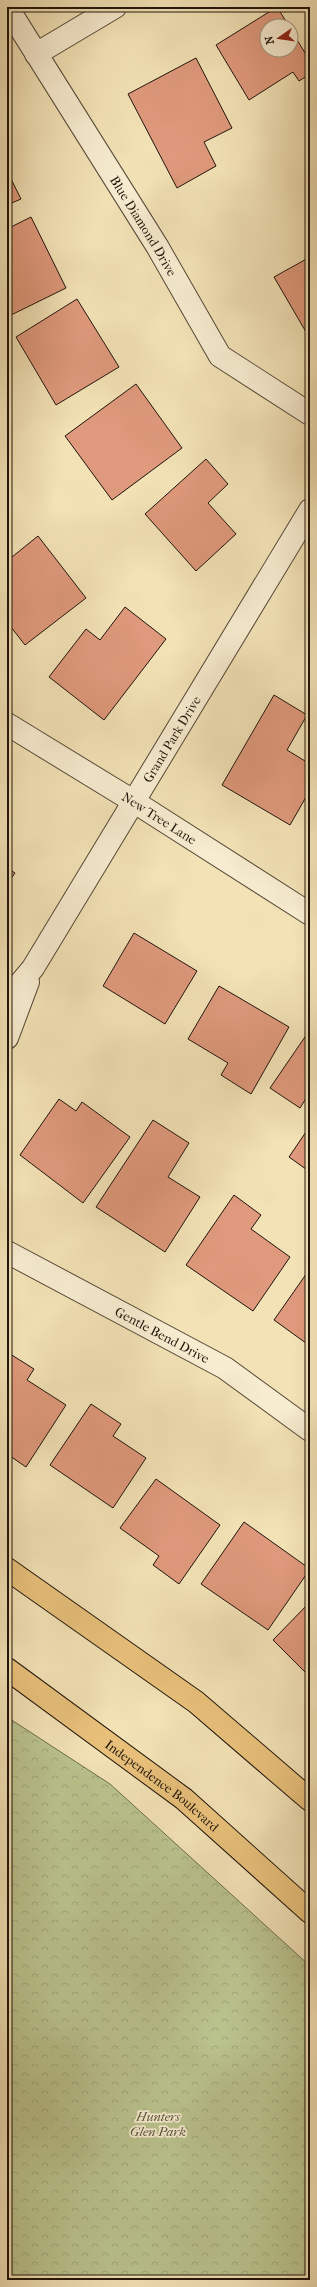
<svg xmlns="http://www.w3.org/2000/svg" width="317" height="2287" font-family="'IM FELL French Canon',serif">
  <defs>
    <pattern id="forest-crowns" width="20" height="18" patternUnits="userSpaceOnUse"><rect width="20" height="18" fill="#bac38e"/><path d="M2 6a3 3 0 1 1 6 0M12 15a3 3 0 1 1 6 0" fill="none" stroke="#9fa779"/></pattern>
  </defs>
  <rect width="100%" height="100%" fill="#f2e2b6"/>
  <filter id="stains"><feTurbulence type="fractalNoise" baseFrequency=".005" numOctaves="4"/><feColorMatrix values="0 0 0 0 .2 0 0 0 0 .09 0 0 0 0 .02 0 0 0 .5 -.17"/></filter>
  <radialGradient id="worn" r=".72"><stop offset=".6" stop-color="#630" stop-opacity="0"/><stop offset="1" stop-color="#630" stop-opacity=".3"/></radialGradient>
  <!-- forest -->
  <polygon fill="url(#forest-crowns)" stroke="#6c6c4c" points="7,1717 110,1784 310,1966 310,2280 7,2280"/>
  <!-- building -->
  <g fill="#df997c" stroke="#1f140b">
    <polygon points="277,7 289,26 267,26 267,50 291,50 291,30 310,61 310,74 299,81 293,72 249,100 216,45"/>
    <polygon points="303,7 310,7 310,20"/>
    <polygon points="196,58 232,128 204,142 216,166 177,188 128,94"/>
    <polygon points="7,171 21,199 7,205"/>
    <polygon points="31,217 66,288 7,317 7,229"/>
    <polygon points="310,257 310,329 306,332 274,277"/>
    <polygon points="77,299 119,367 56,405 16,337"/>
    <polygon points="136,384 182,448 112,500 65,436"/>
    <polygon points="206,459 228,484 208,503 236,534 196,571 145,514"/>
    <polygon points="38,536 86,598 25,645 7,622 7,561"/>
    <polygon points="125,607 166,639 104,720 49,677 86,629 100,640"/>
    <polygon points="274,695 307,715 287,750 310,764 310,790 290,825 222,785"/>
    <polygon points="7,868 15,873 7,884"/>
    <polygon points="134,933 197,971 165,1024 103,986"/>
    <polygon points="219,986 289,1027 251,1094 221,1075 228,1063 188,1039"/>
    <polygon points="307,1034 310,1036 310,1096 308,1095 300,1108 270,1088"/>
    <polygon points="59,1099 76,1111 82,1102 130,1137 83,1203 20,1155"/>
    <polygon points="153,1120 189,1143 168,1177 200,1197 165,1252 96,1207"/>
    <polygon points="310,1126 310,1172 289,1157"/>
    <polygon points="234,1195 261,1215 251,1229 290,1257 253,1311 186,1265"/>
    <polygon points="309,1270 310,1270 310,1346 274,1320"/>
    <polygon points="7,1352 34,1369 27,1380 66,1405 26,1467 7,1454"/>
    <polygon points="91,1404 121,1424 113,1436 146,1458 113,1508 50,1465"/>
    <polygon points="156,1479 220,1525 179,1584 153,1565 159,1556 120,1528"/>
    <polygon points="244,1522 310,1569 268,1630 201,1584"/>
    <polygon points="310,1602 310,1677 273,1640"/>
  </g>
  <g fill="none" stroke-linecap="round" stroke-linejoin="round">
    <defs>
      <g id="minor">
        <path id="s1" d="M 7,7 L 157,246 L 220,356 L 310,414"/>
        <polyline points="36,54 115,7"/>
        <path id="s2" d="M 7,724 L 133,801 L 310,914"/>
        <path id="s3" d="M 7,999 L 33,968 L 310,510"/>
        <polyline points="7,1038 28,982"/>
        <path id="s4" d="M 7,1252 L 225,1368 L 310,1430"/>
      </g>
      <g id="major">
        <polyline points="7,1569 196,1702 310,1800"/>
        <path id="s5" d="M 7,1669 L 184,1799 L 310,1912"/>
      </g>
    </defs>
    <!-- minor casing -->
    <use href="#minor" stroke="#544836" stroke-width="24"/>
    <!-- major casing -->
    <use href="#major" stroke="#1f140b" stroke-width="24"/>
    <!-- minor -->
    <use href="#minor" stroke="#f7ecd0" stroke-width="22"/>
    <!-- major -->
    <use href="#major" stroke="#e9c17b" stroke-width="22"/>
  </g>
  <g text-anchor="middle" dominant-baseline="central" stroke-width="3.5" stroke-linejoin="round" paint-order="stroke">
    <!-- street labels -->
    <g font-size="13" fill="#1f140b" stroke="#f7ecd0">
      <text stroke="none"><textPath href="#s1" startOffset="258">Blue Diamond Drive</textPath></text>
      <text stroke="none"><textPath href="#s3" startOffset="308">Grand Park Drive</textPath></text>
      <text stroke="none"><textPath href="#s2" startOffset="179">New Tree Lane</textPath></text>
      <text stroke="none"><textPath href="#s4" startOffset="176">Gentle Bend Drive</textPath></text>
      <text stroke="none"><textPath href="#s5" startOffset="194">Independence Boulevard</textPath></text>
    </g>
    <!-- park labels -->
    <g font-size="13" font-style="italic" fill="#555139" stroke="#f7ecd0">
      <text x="158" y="2116">Hunters<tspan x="158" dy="15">Glen Park</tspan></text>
    </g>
  </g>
  <!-- margin -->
  <rect width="317" height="2287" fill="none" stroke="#f2e2b6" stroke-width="24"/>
  <rect x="8" y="8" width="301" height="2271" fill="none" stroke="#1f140b" stroke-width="2"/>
  <rect x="12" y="12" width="293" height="2263" fill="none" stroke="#1f140b"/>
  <!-- north arrow -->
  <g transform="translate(279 38) rotate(257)"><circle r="19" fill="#f7ecd0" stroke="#a19681"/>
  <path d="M0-3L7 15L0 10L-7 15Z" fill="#8f2418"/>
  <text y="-6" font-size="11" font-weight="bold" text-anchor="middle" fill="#1f140b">N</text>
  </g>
  <rect width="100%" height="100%" filter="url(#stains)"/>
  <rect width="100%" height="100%" fill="url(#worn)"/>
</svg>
